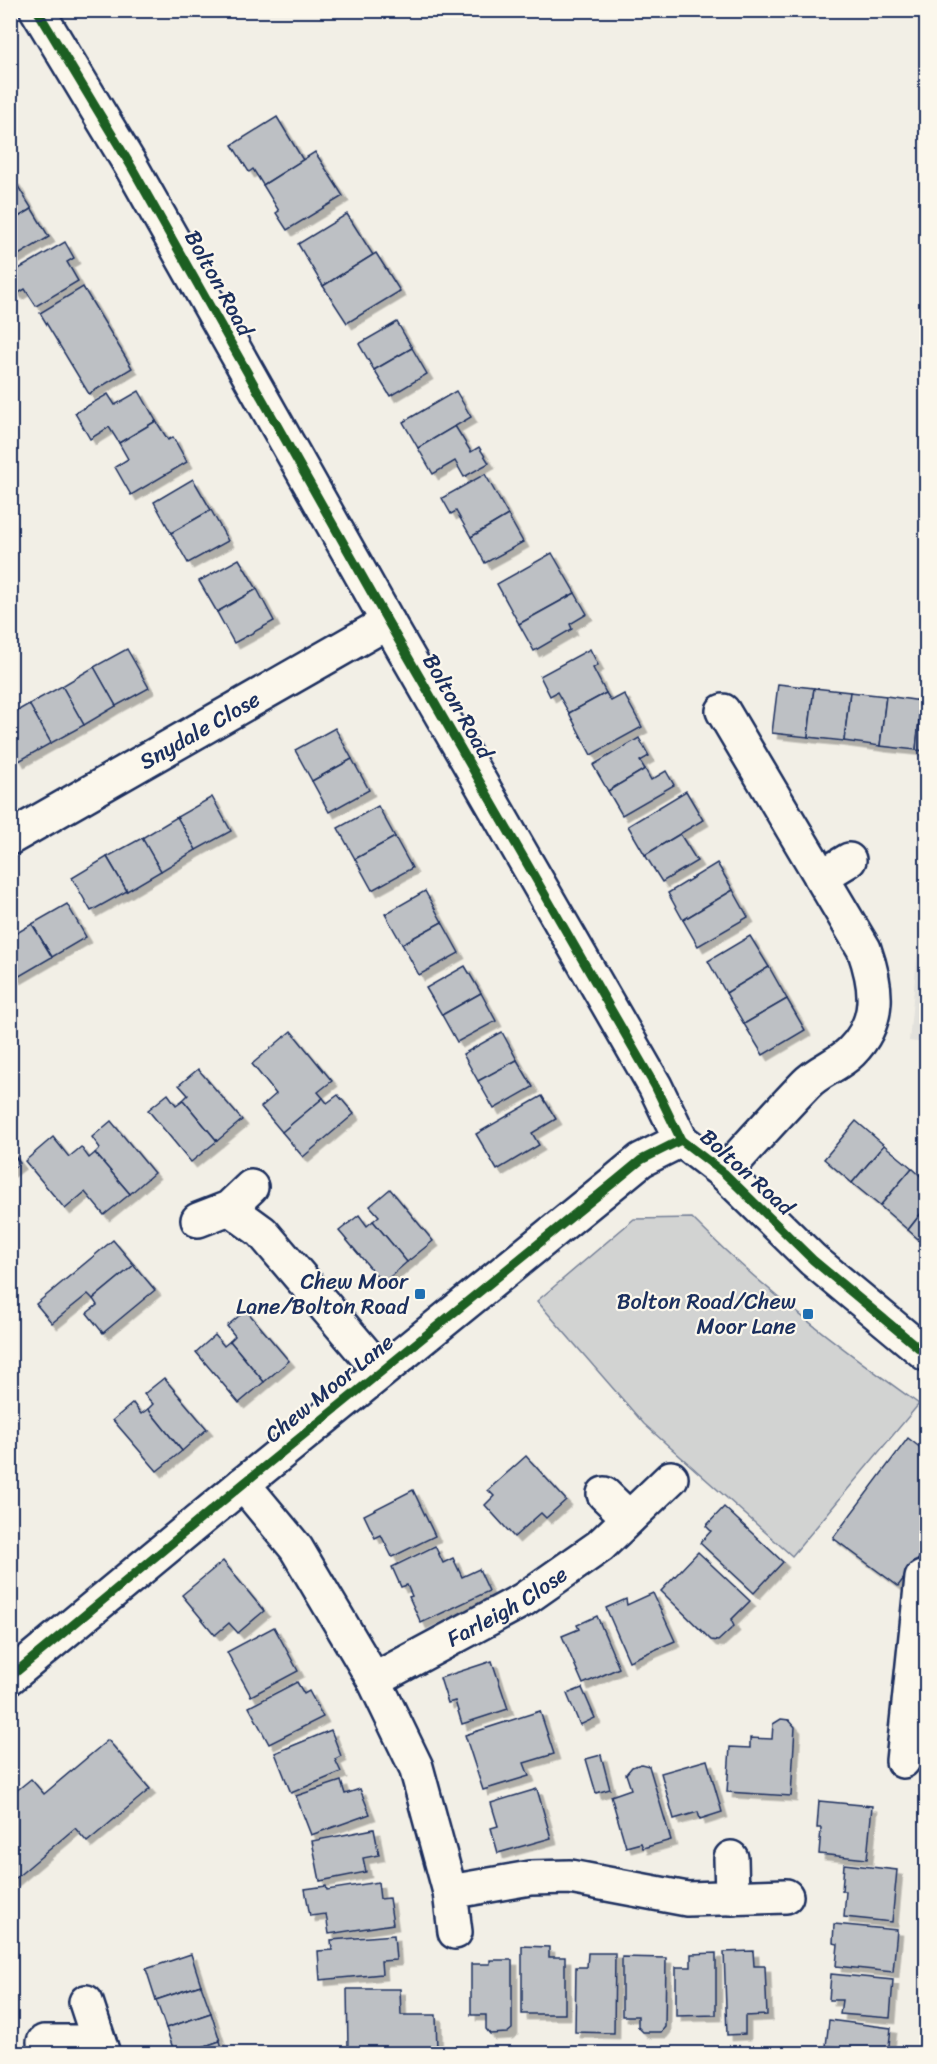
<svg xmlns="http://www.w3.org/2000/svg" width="937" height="2064" font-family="Sriracha,sans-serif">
  <defs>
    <filter id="shadow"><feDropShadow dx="5.5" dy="5.5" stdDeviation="0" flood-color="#0004"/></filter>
  </defs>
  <rect width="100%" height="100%" fill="#f2efe6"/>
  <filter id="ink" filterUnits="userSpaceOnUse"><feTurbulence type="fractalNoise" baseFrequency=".0167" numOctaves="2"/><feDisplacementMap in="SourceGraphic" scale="12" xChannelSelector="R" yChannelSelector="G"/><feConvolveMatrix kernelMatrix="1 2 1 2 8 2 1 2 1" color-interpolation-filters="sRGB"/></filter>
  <g filter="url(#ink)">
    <!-- built -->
    <polygon fill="#e2e1dc" points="926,865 926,1043 909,1041"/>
    <!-- green -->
    <path fill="#d2d3d2" stroke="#768198" stroke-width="1.5" d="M 692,1218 C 761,1288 839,1347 919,1404 L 792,1556 L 644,1424 L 537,1301 L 634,1219 Z"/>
    <!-- building -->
    <g fill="#bdc0c4" stroke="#1b2f5e" stroke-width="1.5" filter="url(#shadow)">
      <polygon points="277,117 303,160 263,185 253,169 249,172 232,145"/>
      <polygon points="315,152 343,196 287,230 276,213 279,211 263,185"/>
      <polygon points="14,180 32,209 10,222 10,182"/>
      <polygon points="32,209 49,237 10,260 10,222"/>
      <polygon points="347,214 373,255 323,286 298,244"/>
      <polygon points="65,242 74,258 67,262 78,281 36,306 25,289 17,294 10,282 10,274"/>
      <polygon points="376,253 400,291 347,323 323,286"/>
      <polygon points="83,287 132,368 89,394 40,313"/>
      <polygon points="397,322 412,348 374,370 359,344"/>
      <polygon points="412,348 427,374 390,396 374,370"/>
      <polygon points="139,391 156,421 119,443 109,427 90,439 75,413 108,394 115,405"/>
      <polygon points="456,391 471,417 418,448 403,422"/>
      <polygon points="156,421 168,440 173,437 187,462 131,495 115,467 128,459 119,443"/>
      <polygon points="455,426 471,452 479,447 489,463 464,477 455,461 433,474 418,448"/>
      <polygon points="485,474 508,515 471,537 456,511 451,514 442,498"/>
      <polygon points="193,479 211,510 171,533 154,502"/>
      <polygon points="211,510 228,541 188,563 171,533"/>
      <polygon points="508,515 523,542 485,563 471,537"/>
      <polygon points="552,553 575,593 519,624 497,584"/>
      <polygon points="239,559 257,589 217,612 199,581"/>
      <polygon points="257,589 274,621 234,643 217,612"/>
      <polygon points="575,593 587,614 570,624 572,629 534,651 519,624"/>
      <polygon points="127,649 149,688 116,706 94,667"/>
      <polygon points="590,649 598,665 593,668 606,693 569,713 557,692 550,696 540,676"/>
      <polygon points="94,667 116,706 84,725 62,686"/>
      <polygon points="778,684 814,688 808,737 772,733"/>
      <polygon points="62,686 84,725 51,743 29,704"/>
      <polygon points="814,688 850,692 844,741 808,737"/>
      <polygon points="850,692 886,696 880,746 844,741"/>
      <polygon points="606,693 611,701 624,694 642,727 591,755 569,713"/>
      <polygon points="886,696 921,701 916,750 880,746"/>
      <polygon points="921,701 926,701 926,751 916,750"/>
      <polygon points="29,704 51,743 19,761 10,745 10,715"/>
      <polygon points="335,728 352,759 312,781 295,750"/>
      <polygon points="639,738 649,756 640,761 645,769 608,791 593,765"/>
      <polygon points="352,759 369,790 329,812 312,781"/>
      <polygon points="645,769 651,780 666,771 674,785 622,815 608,791"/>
      <polygon points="686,791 703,820 645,855 628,826"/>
      <polygon points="212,797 231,831 196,850 177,817"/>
      <polygon points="378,806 395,837 355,859 338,828"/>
      <polygon points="177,817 196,850 161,871 142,838"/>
      <polygon points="680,834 697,861 662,882 645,855"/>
      <polygon points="395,837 412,868 372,890 355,859"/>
      <polygon points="142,838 161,871 127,891 107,857"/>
      <polygon points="107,857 127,891 91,911 72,878"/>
      <polygon points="717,863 733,890 683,920 668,893"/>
      <polygon points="733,890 748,917 698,946 683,920"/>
      <polygon points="425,891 442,922 402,944 385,914"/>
      <polygon points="67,904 86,937 52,957 32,924"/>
      <polygon points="442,922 459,953 419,975 402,944"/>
      <polygon points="32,924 52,957 16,978 10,968 10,937"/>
      <polygon points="750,936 769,967 726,993 708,961"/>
      <polygon points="465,966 481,993 442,1015 426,988"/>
      <polygon points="769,967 787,999 744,1024 726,993"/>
      <polygon points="481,993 496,1021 457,1042 442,1015"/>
      <polygon points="787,999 805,1030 763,1055 744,1024"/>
      <polygon points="291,1031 332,1081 318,1092 323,1098 282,1132 261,1107 276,1094 252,1064"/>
      <polygon points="502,1032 517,1060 478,1081 463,1054"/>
      <polygon points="517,1060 533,1087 494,1109 478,1081"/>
      <polygon points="198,1069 242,1120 217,1141 183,1100 188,1095 179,1085"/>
      <polygon points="168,1094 176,1105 183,1100 217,1141 191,1162 148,1110"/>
      <polygon points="338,1095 354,1114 303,1157 282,1132 323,1098 327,1103"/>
      <polygon points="542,1096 556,1119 532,1133 539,1145 497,1170 476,1134"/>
      <polygon points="111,1121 154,1173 130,1194 95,1153 100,1148 92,1137"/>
      <polygon points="856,1121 884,1145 852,1183 824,1159"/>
      <polygon points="53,1137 69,1157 81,1147 89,1158 95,1153 130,1194 104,1215 85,1192 65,1209 25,1161"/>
      <polygon points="884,1145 912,1168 880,1206 852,1183"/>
      <polygon points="10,1150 20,1163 10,1171"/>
      <polygon points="912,1168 926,1181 926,1207 908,1230 880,1206"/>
      <polygon points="390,1189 433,1241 407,1262 373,1221 379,1216 370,1206"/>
      <polygon points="926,1207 926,1246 908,1230"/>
      <polygon points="359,1215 367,1226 373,1221 407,1262 383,1283 339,1231"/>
      <polygon points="113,1240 134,1265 93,1299 88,1294 52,1323 36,1304"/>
      <polygon points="134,1265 155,1290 103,1333 87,1313 97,1305 93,1299"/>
      <polygon points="246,1310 289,1361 264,1382 230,1341 235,1336 227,1326"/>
      <polygon points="215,1335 224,1346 230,1341 264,1382 239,1403 196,1352"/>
      <polygon points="164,1378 207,1429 182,1451 148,1409 153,1404 144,1394"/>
      <polygon points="133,1403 141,1414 148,1409 182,1451 157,1471 113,1420"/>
      <polygon points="908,1438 926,1452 926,1549 898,1586 833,1538"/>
      <polygon points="526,1456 566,1500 546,1518 541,1513 514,1537 485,1505 494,1496 488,1490"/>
      <polygon points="413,1490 435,1536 392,1557 381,1535 375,1538 364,1515"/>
      <polygon points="724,1507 783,1562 754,1593 700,1543 711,1531 706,1526"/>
      <polygon points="435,1546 443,1563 453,1558 462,1577 479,1569 489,1591 421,1623 409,1597 412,1596 407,1585 401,1587 392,1567"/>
      <polygon points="698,1552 750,1601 731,1620 734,1626 718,1641 711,1640 661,1591"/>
      <polygon points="223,1561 264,1611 238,1633 229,1623 215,1635 182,1595"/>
      <polygon points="653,1593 675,1641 629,1661 606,1608 626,1599 627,1605"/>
      <polygon points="597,1616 619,1668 583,1684 562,1636 579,1629 577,1625"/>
      <polygon points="274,1627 298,1671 251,1696 227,1652"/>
      <polygon points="492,1661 508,1709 462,1724 455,1701 448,1703 440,1678"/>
      <polygon points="297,1682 304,1694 309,1691 323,1717 269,1744 249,1707"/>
      <polygon points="582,1688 595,1718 580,1725 567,1694"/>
      <polygon points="540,1711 554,1754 524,1763 529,1776 483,1790 465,1735"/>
      <polygon points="781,1719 789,1720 795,1727 791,1796 727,1792 730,1747 750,1748 750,1738 772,1739 773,1724"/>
      <polygon points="331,1730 341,1756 335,1759 341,1772 291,1793 275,1753"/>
      <polygon points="108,1740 150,1789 87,1842 75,1828 10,1883 10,1796 31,1779 44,1794"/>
      <polygon points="601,1755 610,1789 596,1793 586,1759"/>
      <polygon points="707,1760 722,1812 700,1819 698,1812 674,1819 661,1773"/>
      <polygon points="641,1764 649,1766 671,1840 643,1848 641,1843 626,1847 611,1796 631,1789 626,1774 632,1767"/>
      <polygon points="341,1781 345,1794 360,1789 370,1814 311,1835 296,1796"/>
      <polygon points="537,1789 551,1838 498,1853 491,1828 498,1826 491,1803"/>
      <polygon points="819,1801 872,1806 867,1859 819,1854 821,1828 817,1828"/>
      <polygon points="374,1829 379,1855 363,1858 366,1872 320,1881 312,1841"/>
      <polygon points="844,1864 897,1870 892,1922 844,1917 846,1891 842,1891"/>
      <polygon points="378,1882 380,1899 389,1898 393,1924 329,1934 326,1914 310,1916 305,1889 326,1886 327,1890"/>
      <polygon points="834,1924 897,1930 893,1972 836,1966 838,1944 833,1943"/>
      <polygon points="394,1935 396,1960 381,1961 382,1974 320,1980 318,1951 332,1950 331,1940"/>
      <polygon points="522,1946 549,1947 549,1957 565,1957 565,2014 522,2014"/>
      <polygon points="753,1951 754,1966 765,1966 767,2015 745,2016 745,2034 727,2035 724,1952"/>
      <polygon points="588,1953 615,1953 614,2033 575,2032 576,1967 587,1967"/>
      <polygon points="716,1953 716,2015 676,2016 676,1967 691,1967 691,1954"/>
      <polygon points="191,1954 201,1985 156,2000 146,1969"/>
      <polygon points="622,1957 666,1958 665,2027 661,2032 643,2032 638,2027 638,2016 622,2016"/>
      <polygon points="490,1960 512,1960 512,2029 507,2033 490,2034 486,2029 486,2015 471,2015 471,1964 490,1964"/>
      <polygon points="831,1974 893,1980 890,2018 840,2014 842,2000 829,2000"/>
      <polygon points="201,1985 211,2013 166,2028 156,2000"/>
      <polygon points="347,1989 400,1989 401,2015 436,2015 437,2051 403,2051 403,2047 348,2048"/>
      <polygon points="211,2013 220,2041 182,2054 175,2054 166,2028"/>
      <polygon points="829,2020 891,2028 888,2054 839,2054 839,2047 826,2046"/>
      <polygon points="220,2041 224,2054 182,2054"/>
    </g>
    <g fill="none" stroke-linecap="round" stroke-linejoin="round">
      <defs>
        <g id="minor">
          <polyline points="37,10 131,166 388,622 655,1086 681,1140 724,1173 813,1260 926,1354"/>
          <path d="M 723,711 L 864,949 C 877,986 882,1021 851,1052 C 838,1065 818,1071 806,1084 C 778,1113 751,1143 724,1173"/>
          <path id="s1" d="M 10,838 L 388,622"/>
          <polyline points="821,877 849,860"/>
          <polyline points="229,1208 262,1232 380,1371"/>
          <polyline points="198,1220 229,1208 251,1187"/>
          <polyline points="243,1484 296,1548 374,1680 416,1767 450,1892 455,1932"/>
          <polyline points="604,1494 629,1518"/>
          <polyline points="10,1677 243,1484 618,1179 641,1160 681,1140"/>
          <path id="s2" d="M 374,1680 L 523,1600 L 600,1546 L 671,1478"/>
          <polyline points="903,1761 922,1578"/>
          <polyline points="731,1858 732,1898"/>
          <polyline points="450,1892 530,1878 570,1877 687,1899 786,1896"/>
          <polyline points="86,2002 103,2054"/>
          <polyline points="44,2042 99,2042"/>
        </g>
      </defs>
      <!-- minor casing -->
      <use href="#minor" stroke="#1b2f5e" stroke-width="38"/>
      <!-- minor -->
      <use href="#minor" stroke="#fbf7ec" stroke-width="33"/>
      <defs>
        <g id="cycleway">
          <polyline points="37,10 131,166 388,622 655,1086 681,1140 724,1173 813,1260 926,1354"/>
          <polyline points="10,1677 243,1484 618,1179 641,1160 681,1140"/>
        </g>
      </defs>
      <!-- cycleway casing -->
      <use href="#cycleway" stroke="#fbf7ec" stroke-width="13"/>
      <!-- cycleway -->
      <use href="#cycleway" stroke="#1b5e20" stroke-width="9"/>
    </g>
  </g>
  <!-- markers -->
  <g fill="#1f6fb2" stroke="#fbf7ec" stroke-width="2">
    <rect x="414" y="1288" width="12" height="12" rx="3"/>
    <rect x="802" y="1308" width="12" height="12" rx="3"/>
  </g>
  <g text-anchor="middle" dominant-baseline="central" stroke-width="4.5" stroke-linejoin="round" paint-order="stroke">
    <!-- street labels -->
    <g font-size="22" fill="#1b2f5e" stroke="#fbf7ec">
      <text transform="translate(219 283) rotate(61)">Bolton Road</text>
      <text transform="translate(458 706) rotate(60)">Bolton Road</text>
      <text stroke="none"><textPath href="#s1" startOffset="218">Snydale Close</textPath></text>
      <text transform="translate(747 1172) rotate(42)">Bolton Road</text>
      <text transform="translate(329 1388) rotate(-39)">Chew Moor Lane</text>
      <text stroke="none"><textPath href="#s2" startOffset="152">Farleigh Close</textPath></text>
    </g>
    <!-- poi labels -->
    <g font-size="22" fill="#1b2f5e" stroke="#fbf7ec" text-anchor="end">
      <text x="408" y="1281">Chew Moor<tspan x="408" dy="25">Lane/Bolton Road</tspan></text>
      <text x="796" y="1301">Bolton Road/Chew<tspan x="796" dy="25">Moor Lane</tspan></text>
    </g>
  </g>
  <!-- margin -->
  <rect width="937" height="2064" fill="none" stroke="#fbf7ec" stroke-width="36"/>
  <rect x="18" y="18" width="901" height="2028" fill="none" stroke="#1b2f5e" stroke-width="2" filter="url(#ink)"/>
</svg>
